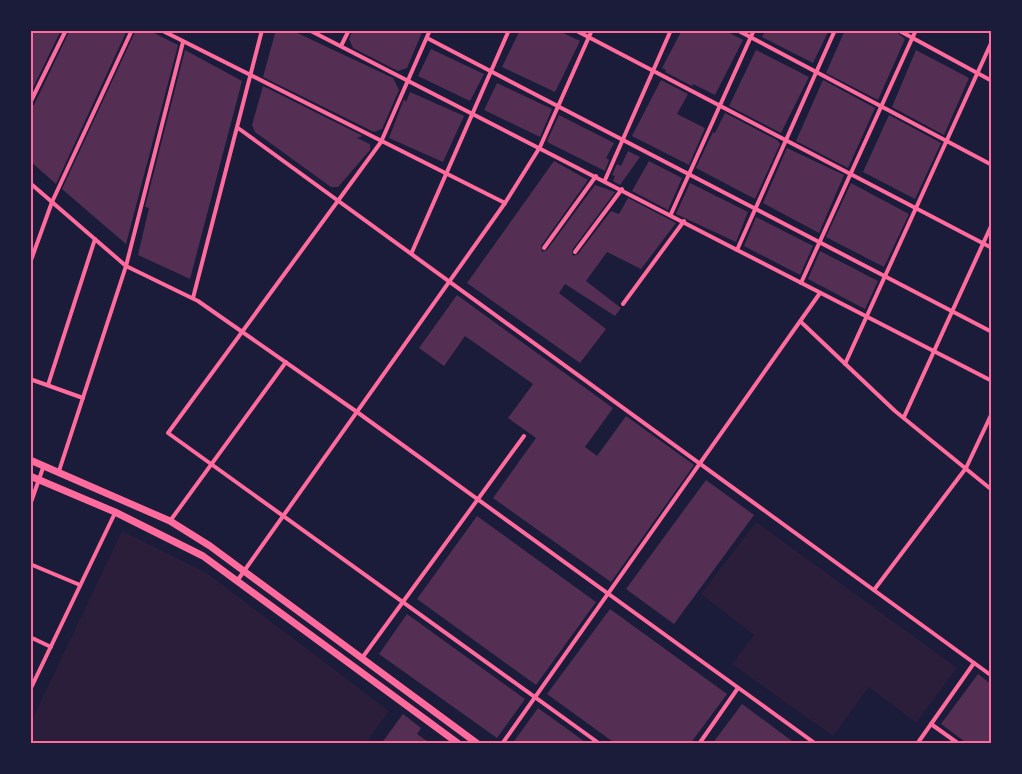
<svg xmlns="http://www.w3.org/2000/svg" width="1022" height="774" font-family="Rubik,sans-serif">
  <rect width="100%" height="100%" fill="#1b1b3a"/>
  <!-- green -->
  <g fill="#2a1e3b">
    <polygon points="756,522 957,668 916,723 869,687 833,736 732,664 754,635 701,594"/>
    <polygon points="122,531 207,573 389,711 365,744 30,744 30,724"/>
  </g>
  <!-- building -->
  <g fill="#542f53">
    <polygon points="30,30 61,30 30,94"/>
    <polygon points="70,30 127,30 56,184 30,161 30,107 34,105"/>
    <polygon points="136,30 148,30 178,45 126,244 62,189"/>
    <polygon points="276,30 291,30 393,78 399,90 382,129 374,132 263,77"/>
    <polygon points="353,30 423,30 407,68 398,71 353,48 349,39"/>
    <polygon points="520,30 557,30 580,41 555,92 502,67"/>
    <polygon points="682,30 724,30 743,40 715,95 693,84 692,86 665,72 666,70 662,68"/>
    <polygon points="766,30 829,30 813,63 762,37"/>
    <polygon points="845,30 894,30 905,39 878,100 826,73"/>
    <polygon points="431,49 484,74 470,101 418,76"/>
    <polygon points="185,50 242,81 190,279 138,255 149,208 145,207"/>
    <polygon points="756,50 809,77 781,133 729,106"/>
    <polygon points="916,50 969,78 944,135 892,107"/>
    <polygon points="661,80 688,94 677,114 705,128 689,165 632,136"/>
    <polygon points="823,80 875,108 848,168 796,141"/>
    <polygon points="497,83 552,109 540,137 484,110"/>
    <polygon points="263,86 363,136 357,138 370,144 370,150 338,187 331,187 255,132 252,125"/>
    <polygon points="410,92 464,116 443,162 389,138 404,99 406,102"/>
    <polygon points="725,113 777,140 780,144 755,199 696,168 713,132 715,133"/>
    <polygon points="559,115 614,143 606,158 609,160 605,171 549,143 547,141"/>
    <polygon points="889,115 941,143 915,199 863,172"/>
    <polygon points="787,148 844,175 819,233 763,203"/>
    <polygon points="628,151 640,157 620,185 613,181 615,176 612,175 617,164 621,166"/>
    <polygon points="554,161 588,180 541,246 542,252 547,250 595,185 615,192 572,250 573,256 578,254 611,211 619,214 628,198 676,223 641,269 607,252 586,281 621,308 615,316 565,284 559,293 606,329 580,363 467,283"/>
    <polygon points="649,161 682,178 668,210 632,191"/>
    <polygon points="690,183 748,212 736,242 676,214"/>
    <polygon points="851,183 909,214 884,267 826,237"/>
    <polygon points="756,217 813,246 800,275 744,246"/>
    <polygon points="820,251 878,281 865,309 808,279"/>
    <polygon points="457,295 613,408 585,447 597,456 626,416 694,465 611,582 493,498 536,438 508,418 533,384 465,336 444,366 419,348"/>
    <polygon points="706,480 754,515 674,624 626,589"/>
    <polygon points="477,516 596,602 536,685 417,599"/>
    <polygon points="610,609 727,694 690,744 616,744 547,694"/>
    <polygon points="407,614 525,699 497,738 379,654"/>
    <polygon points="978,674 992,685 992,744 968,744 941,724"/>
    <polygon points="742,704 796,744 712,744"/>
    <polygon points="538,708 588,744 512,744"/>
    <polygon points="403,714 421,728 417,734 431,744 381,744"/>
  </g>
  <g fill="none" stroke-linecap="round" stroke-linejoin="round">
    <!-- minor -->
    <g stroke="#ff6b9d" stroke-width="4">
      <polyline points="161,30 505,203"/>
      <polyline points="309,30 992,381"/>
      <polyline points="430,30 381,142 168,433 600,744"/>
      <polyline points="575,30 992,248"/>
      <polyline points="737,30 992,165"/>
      <polyline points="898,30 992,81"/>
      <polyline points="427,38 992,332"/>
      <polyline points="341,46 349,30"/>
      <polyline points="30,103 66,30"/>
      <polyline points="238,128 992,676"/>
      <polyline points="605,180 671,30"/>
      <polyline points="30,183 126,266 198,301 357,412 816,744"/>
      <polyline points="671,214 754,30"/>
      <polyline points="544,248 596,176"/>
      <polyline points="737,250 835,30"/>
      <polyline points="412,252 509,30"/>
      <polyline points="575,252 622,189"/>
      <polyline points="30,263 52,202 132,30"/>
      <polyline points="801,283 916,30"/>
      <polyline points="193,298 262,30"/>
      <polyline points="623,304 684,221"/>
      <polyline points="801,322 895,411 992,490"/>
      <polyline points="845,364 992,41"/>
      <polyline points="30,379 83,398"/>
      <polyline points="48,385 95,239"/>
      <polyline points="904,417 992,224"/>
      <polyline points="59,471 126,266 183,42"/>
      <polyline points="30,505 44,465"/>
      <polyline points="170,521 286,362"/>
      <polyline points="30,564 80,585"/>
      <polyline points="237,581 505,203 540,147 592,30"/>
      <polyline points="874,590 966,468 992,413"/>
      <polyline points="30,637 51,647"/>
      <polyline points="362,658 524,436"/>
      <polyline points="30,690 115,513"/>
      <polyline points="931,724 959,744"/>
      <polyline points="502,744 820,293"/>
      <polyline points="699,744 738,688"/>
      <polyline points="917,744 974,663"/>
    </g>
    <!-- primary -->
    <g stroke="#ff6b9d" stroke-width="7">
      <polyline points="30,460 170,521 210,546 478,744"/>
      <polyline points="30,476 115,512 203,556 459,744"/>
    </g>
  </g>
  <!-- border -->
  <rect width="1022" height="774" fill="none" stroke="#1b1b3a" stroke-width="63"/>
  <rect x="32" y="32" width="958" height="710" fill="none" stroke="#ff6b9d" stroke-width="2"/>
</svg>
